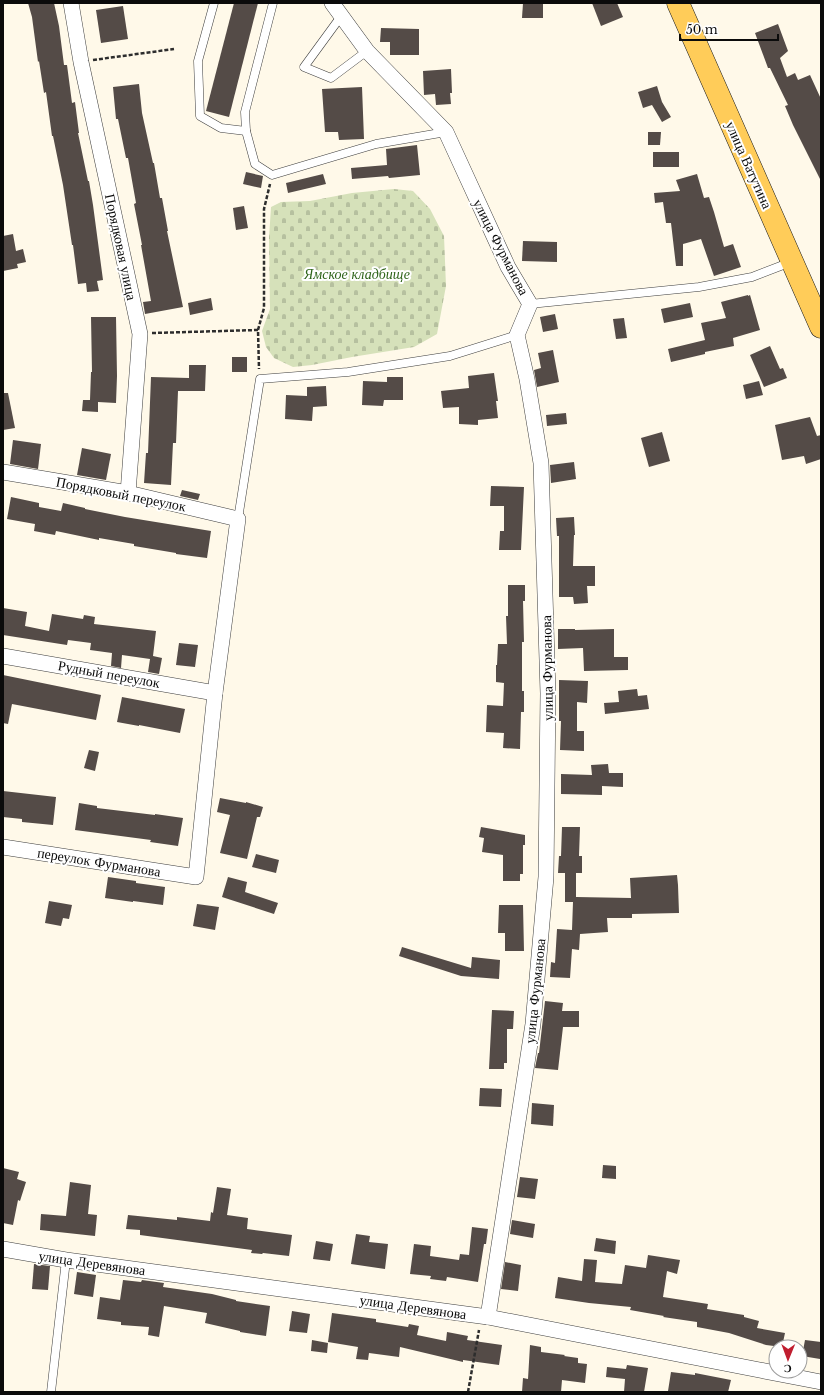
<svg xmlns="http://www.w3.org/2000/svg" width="824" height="1395" font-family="'Libre Baskerville',serif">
  <defs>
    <pattern id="cemetery-stones" width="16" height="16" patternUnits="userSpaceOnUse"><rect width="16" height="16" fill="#d6e1ba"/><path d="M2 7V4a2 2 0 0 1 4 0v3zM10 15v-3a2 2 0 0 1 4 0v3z" fill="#b6c09f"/></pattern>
  </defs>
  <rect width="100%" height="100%" fill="#fff9e9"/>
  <!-- cemetery -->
  <polygon fill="url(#cemetery-stones)" points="394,189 413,191 430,209 444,236 446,286 437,334 414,347 352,357 312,365 293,367 274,358 266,347 262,331 270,309 269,238 271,207 281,202 310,201 352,193"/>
  <!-- building -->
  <g fill="#544b47">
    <polygon points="28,3 54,3 59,26 64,65 67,65 72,103 75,102 79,133 78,133 88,181 89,181 93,205 103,280 97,281 99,291 87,292 86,283 78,284 73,245 72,245 63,185 53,136 52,136 46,92 44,93 39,61 38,62 32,17"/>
    <polygon points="234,3 258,3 229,117 206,111"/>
    <polygon points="523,3 543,3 543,18 522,18"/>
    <polygon points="592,3 617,3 623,17 601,26"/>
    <polygon points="123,6 128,39 101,43 96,10"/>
    <polygon points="778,24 788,51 780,58 787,77 795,73 798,80 810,75 821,99 821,181 793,125 785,106 788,105 770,68 768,68 755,33"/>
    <polygon points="381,28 419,29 419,55 390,55 390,42 380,42"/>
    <polygon points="451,69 452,93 450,93 451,104 436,105 435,94 424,95 423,71"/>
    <polygon points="139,84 142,113 153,163 154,163 160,198 162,198 168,231 167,231 183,307 145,314 143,302 151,301 141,245 142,245 134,204 136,203 128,158 126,158 118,119 116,119 113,87"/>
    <polygon points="657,86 662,102 671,117 662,122 652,105 643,108 638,92"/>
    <polygon points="362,87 364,139 339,140 338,132 325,132 322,89"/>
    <polygon points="648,132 661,132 660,145 648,145"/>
    <polygon points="417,145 420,175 389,178 388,176 352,179 351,168 387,165 386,149"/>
    <rect x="653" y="152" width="26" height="15"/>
    <polygon points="246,172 263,176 261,188 243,184"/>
    <polygon points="323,174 326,184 288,193 286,183"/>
    <polygon points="697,174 704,198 709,197 714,212 724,247 733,244 741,267 714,276 701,239 683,244 683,266 676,266 671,223 666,223 663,202 655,203 654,193 680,191 676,180"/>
    <polygon points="244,206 248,228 236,230 233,208"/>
    <polygon points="13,234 16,251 23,249 26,262 17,264 18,268 3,271 3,236"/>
    <polygon points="523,241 557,242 557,262 522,261"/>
    <polygon points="748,295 748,296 750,295 760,330 733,338 734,346 705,352 705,354 671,362 668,349 705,340 701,323 726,318 721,302"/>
    <polygon points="211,298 213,310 190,315 188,303"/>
    <polygon points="690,303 693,317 664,323 661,309"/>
    <polygon points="555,314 558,329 543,332 540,317"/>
    <polygon points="91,317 116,317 117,376 116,403 98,402 98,412 82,411 83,400 90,400 91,372 92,372"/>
    <polygon points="624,318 627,338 616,339 613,319"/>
    <polygon points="770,346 780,369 783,368 787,378 764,387 750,355"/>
    <polygon points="553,350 559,382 537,387 534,370 541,368 538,353"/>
    <rect x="232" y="357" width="15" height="15"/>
    <polygon points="189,365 206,365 205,391 178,391 176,443 173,443 171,485 144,483 146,453 148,453 151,377 189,378"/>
    <polygon points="494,373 498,401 496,401 498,418 478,420 478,425 459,424 459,407 443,408 441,391 469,388 468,376"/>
    <polygon points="387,377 403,377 403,400 384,400 383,406 362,405 363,381 387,382"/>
    <polygon points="759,381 763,395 746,399 743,385"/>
    <polygon points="326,386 327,406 313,407 312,421 285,419 286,395 307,396 307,387"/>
    <polygon points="3,393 8,393 15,428 3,430"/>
    <polygon points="566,413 567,424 547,426 546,415"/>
    <polygon points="810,417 817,436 821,435 821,459 806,464 804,456 782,460 775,425"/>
    <polygon points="662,432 670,461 649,467 641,438"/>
    <polygon points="13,440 41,444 38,469 10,464"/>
    <polygon points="82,448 111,454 106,480 77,475"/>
    <polygon points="574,462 576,479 551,483 550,465"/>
    <polygon points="491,486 524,487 521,550 499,550 500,531 504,531 504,506 490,506"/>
    <polygon points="182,490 200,494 198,500 180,496"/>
    <polygon points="11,497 39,503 39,507 61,511 63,503 85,508 85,509 125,517 211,531 207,558 176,554 176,553 134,546 134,544 99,538 99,540 56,531 55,535 34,531 35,524 7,519"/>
    <polygon points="574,517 575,535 574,535 573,566 595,566 595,586 587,586 588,603 574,604 573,597 559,597 559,536 557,536 556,518"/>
    <polygon points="508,585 525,585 525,601 523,601 524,642 522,642 522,691 524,691 524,712 521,712 520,749 503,748 504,733 486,732 487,705 503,706 504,683 496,682 496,665 497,665 498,644 507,644 506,616 508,616"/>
    <polygon points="3,608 27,612 25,626 49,631 52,614 83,619 84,615 95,617 94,624 156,631 153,656 162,658 159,674 148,672 150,659 122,655 121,668 111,666 112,653 90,650 91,643 68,640 67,645 3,635"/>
    <polygon points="558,629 575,629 575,630 614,629 614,657 628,657 628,670 584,671 583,648 558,649"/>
    <polygon points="179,643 198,645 195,667 176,665"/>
    <polygon points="3,675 101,695 96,720 12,704 8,724 3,723"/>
    <polygon points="559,680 588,681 587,703 577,702 577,731 584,731 584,751 560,750 561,721 559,721"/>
    <polygon points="637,689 638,696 647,695 649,709 605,714 604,703 619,702 618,691"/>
    <polygon points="122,697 185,709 180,733 139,725 139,726 117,722"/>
    <polygon points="89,750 99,752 95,771 84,768"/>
    <polygon points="608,764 609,773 623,773 623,787 602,786 602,795 561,794 561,774 592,775 591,765"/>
    <polygon points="3,791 56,797 53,825 22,822 22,819 3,817"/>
    <polygon points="220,798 246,803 246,802 263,807 260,817 257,817 247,859 220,853 230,815 217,812"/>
    <polygon points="79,803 97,806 97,808 155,815 155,814 183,818 178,846 150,842 151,840 75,830"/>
    <polygon points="481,827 525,835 525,845 523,845 523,874 520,874 520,881 503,881 503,855 482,852 484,838 479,837"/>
    <polygon points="562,827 580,827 579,856 582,856 582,873 576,873 576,897 631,898 630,878 677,875 678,885 679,913 632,914 632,918 607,918 608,932 580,934 579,950 572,949 570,978 550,977 551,962 555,963 557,929 572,930 573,902 565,902 565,873 558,873 559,856 561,856"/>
    <polygon points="256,854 279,860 276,873 252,867"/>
    <polygon points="108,877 136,881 136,883 165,887 163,905 133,901 133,902 105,898"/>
    <polygon points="228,877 247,882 245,892 278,903 274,914 222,897"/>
    <polygon points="49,901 72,905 69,919 63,918 61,926 45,923"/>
    <polygon points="197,904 219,907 215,930 193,926"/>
    <polygon points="499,905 523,905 524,951 505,951 505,933 498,933"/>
    <polygon points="402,947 471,968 472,957 500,960 499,979 461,976 399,956"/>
    <polygon points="545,1001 563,1003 562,1011 579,1011 579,1027 563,1027 558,1070 535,1068 538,1053 539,1053"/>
    <polygon points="492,1010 514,1011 513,1029 507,1029 507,1063 504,1063 504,1069 489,1069"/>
    <polygon points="480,1088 502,1089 501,1107 479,1106"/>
    <polygon points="532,1103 554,1105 553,1126 531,1124"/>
    <polygon points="603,1165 616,1166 616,1179 602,1178"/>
    <polygon points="3,1168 19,1172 17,1179 26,1182 20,1201 18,1200 13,1225 3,1223"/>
    <polygon points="520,1177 538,1179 535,1199 517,1197"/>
    <polygon points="70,1182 91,1185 88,1214 97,1215 95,1236 40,1230 41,1214 66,1216"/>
    <polygon points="217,1187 231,1189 227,1215 248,1218 247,1229 292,1235 289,1256 263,1253 262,1254 251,1253 252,1250 140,1235 140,1230 126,1229 128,1215 177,1220 177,1217 210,1221 211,1212 213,1213"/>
    <polygon points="512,1220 535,1224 533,1238 510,1234"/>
    <polygon points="472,1227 488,1229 486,1244 484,1244 478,1282 447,1277 446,1281 430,1279 431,1276 410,1274 414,1244 431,1246 430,1256 459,1260 460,1254 469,1255"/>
    <polygon points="356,1234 370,1236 369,1242 388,1244 385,1269 351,1264"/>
    <polygon points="596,1238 616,1241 615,1254 594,1251"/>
    <polygon points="316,1241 333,1244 330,1261 313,1259"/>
    <polygon points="648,1255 680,1260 677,1274 667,1271 663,1297 708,1304 707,1309 744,1315 744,1317 759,1321 757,1328 785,1333 782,1347 766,1345 729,1333 697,1327 697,1322 663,1317 664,1316 630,1310 631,1307 589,1303 555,1298 558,1277 582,1281 584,1259 597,1260 595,1282 622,1284 625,1265 646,1268"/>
    <polygon points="505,1262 521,1265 518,1291 501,1289"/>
    <polygon points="34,1264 50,1266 48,1290 32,1289"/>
    <polygon points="77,1272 96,1275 93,1297 74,1294"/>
    <polygon points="123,1280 141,1282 142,1280 164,1283 163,1287 212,1294 236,1300 236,1301 270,1306 266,1336 240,1332 240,1331 205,1323 207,1313 164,1306 159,1337 148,1335 149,1327 121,1325 121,1322 97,1319 100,1297 120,1300"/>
    <polygon points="292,1311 310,1314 307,1333 289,1331"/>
    <polygon points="332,1313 376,1319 376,1322 408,1327 409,1324 419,1326 417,1335 446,1341 447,1332 468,1336 467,1340 502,1345 499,1365 463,1360 463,1362 400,1347 399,1357 369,1353 368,1360 356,1359 358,1347 328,1342"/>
    <polygon points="312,1340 328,1343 327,1353 311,1351"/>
    <polygon points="805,1340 821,1342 820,1359 802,1356"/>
    <polygon points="530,1345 541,1347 541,1352 565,1355 564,1356 578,1358 578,1363 587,1364 585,1383 562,1380 561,1392 522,1392 523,1378 528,1379"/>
    <polygon points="627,1365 648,1368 644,1392 624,1392 625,1379 606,1377 607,1367 626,1369"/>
    <polygon points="671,1372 695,1375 695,1373 731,1380 728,1392 668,1391"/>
  </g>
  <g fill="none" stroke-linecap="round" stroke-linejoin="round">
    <defs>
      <g id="lane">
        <polyline points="214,3 198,61 200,116 221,128 246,131"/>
        <polyline points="273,3 245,112 246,131 255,164 272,175 376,144 446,132"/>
        <polyline points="342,15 304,67 331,78 367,51"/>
        <polyline points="530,304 699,287 752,277 791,262"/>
        <polyline points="238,519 260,379 348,372 450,356 517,335"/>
        <polyline points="51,1392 66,1260"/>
      </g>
      <g id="street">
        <polyline points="71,3 81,62 140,334 128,493"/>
        <polyline points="332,3 367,51 446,132 508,267 530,304 517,335 527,379 541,463 548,693 546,877 533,1024 488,1317"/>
        <polyline points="3,472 128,493 238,519 215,693 196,877 3,847"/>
        <polyline points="3,656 215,693"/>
        <polyline points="3,1249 66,1260 488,1317 821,1382"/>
      </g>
      <polyline id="primary" points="678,3 821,327"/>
    </defs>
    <!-- lane casing -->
    <use href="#lane" stroke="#3e3e3e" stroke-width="9"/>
    <!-- street casing -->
    <use href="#street" stroke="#3e3e3e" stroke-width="16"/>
    <!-- primary casing -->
    <use href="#primary" stroke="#1c1c1c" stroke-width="23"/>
    <!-- path -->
    <g stroke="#2d2d2d" stroke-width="2.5" stroke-dasharray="4 2" stroke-linecap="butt">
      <polyline points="93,60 174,49"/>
      <polyline points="258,330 264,308 264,209 270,184"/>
      <polyline points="152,333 258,330 259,369"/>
      <polyline points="468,1392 479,1330"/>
    </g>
    <!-- lane -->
    <use href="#lane" stroke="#fff" stroke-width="8"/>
    <!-- street -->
    <use href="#street" stroke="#fff" stroke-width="15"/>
    <!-- primary -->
    <use href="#primary" stroke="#ffcc59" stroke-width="22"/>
  </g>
  <g text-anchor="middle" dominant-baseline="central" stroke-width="4" stroke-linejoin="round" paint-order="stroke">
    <!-- street labels -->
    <g font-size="14" fill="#0b0b0b" stroke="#fff">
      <text transform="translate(749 165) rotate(66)">улица Ватутина</text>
      <text transform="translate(121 247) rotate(78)">Порядковая улица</text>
      <text transform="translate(501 247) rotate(63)">улица Фурманова</text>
      <text transform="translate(121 494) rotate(11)">Порядковый переулок</text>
      <text transform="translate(547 668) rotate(-91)">улица Фурманова</text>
      <text transform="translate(109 674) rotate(10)">Рудный переулок</text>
      <text transform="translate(99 862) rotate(9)">переулок Фурманова</text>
      <text transform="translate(535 991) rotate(-84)">улица Фурманова</text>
      <text transform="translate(92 1263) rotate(8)">улица Деревянова</text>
      <text transform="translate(413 1307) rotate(8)">улица Деревянова</text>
    </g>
    <!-- park labels -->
    <g font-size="14" font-style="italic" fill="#2e6419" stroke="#fff">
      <text x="357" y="274">Ямское кладбище</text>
    </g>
  </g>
  <!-- border -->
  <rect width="824" height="1395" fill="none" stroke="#0b0b0b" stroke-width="8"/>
  <!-- north arrow -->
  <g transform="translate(788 1359) rotate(181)"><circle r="19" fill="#ffffff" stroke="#9d9d9d"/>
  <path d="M0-3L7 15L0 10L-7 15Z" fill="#c01e30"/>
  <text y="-6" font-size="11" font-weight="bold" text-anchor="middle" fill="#0b0b0b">С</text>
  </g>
  <!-- scale -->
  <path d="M680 34v6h98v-6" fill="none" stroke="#0b0b0b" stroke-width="2"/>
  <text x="686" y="34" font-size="12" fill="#0b0b0b" stroke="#ffffff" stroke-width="3" paint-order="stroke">50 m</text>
</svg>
